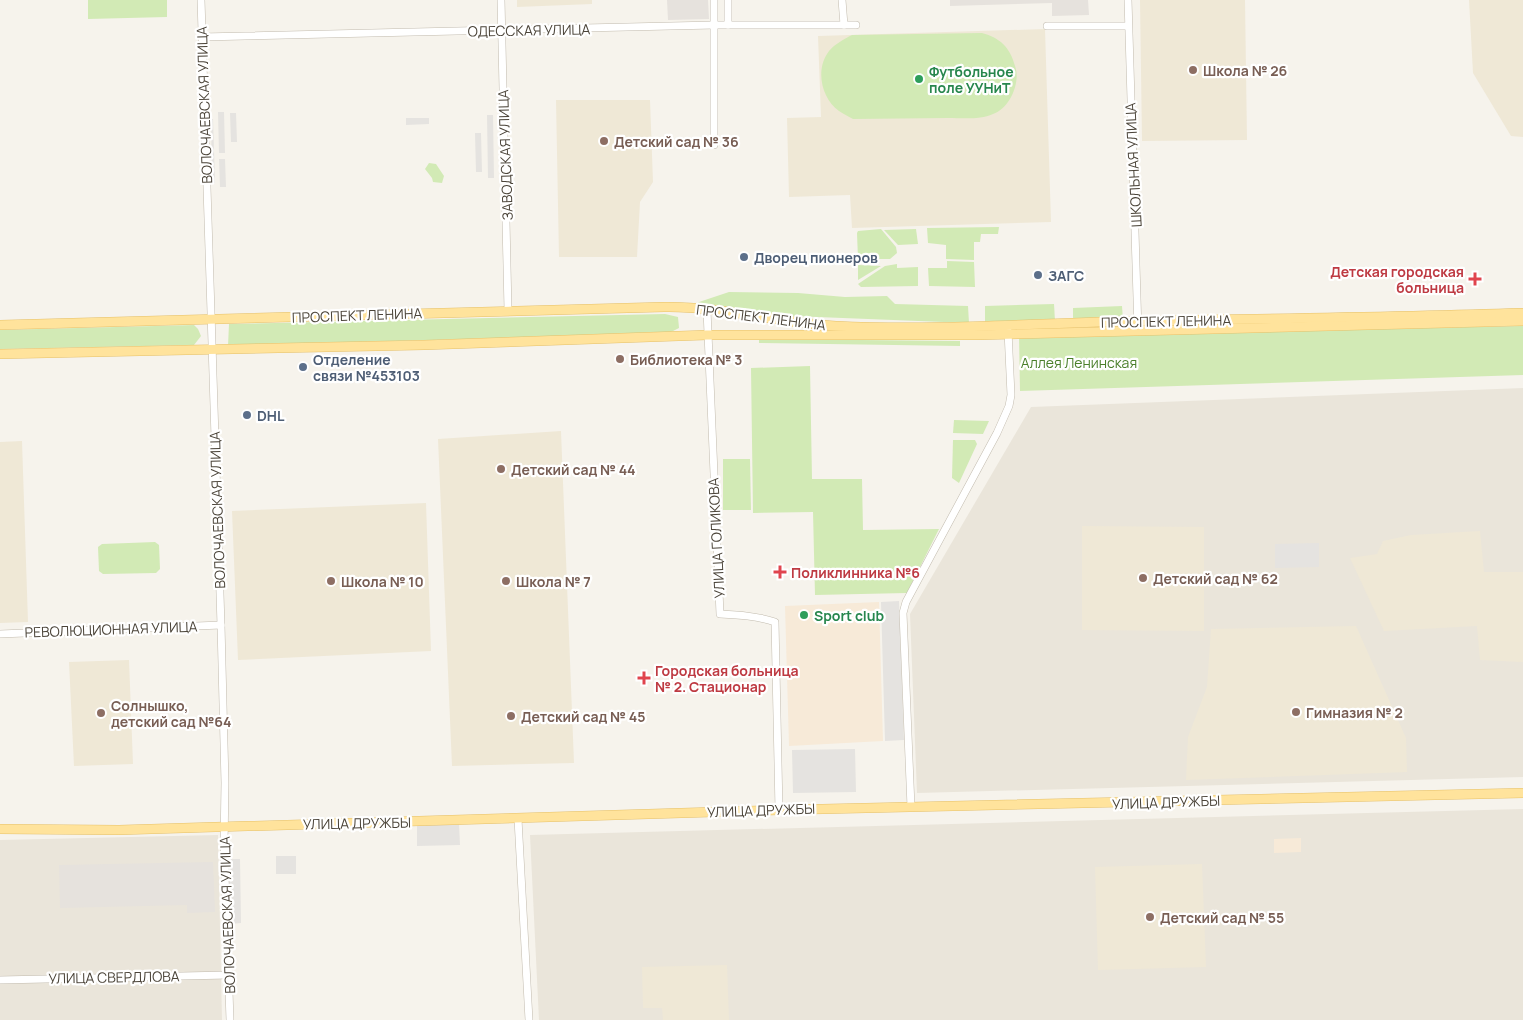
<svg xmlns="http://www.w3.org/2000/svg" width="1523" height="1020" font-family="Manrope,sans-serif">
  <rect width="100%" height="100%" fill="#f6f3ec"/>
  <!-- residential -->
  <g fill="#eae5da">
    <polygon points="1523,388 1523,777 917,793 910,614 1031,407"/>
    <polygon points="1523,809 1523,1020 539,1020 530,835"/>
    <polygon points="218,835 222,1020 0,1020 0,840"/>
  </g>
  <!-- commercial -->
  <g fill="#f7ead8">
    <polygon points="879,602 883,741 789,746 785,606"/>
    <polygon points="1301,838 1301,852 1274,853 1274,839"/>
  </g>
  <!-- industrial -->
  <g fill="#e6e2dd">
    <polygon points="667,0 708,0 709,19 668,20"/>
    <polygon points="950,0 1088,0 1089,15 1052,16 1052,3 950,6"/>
    <polygon points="213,862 215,912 187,913 187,905 60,908 59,865"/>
  </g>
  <!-- education -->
  <g fill="#efe8d6">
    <polygon points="517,0 592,0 592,4 517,7"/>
    <polygon points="1140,0 1245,0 1247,140 1142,141"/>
    <polygon points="1469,0 1523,0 1523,137 1511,136 1473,73"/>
    <polygon points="1045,29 1051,222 852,228 850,195 789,197 787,118 821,117 818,36"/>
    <polygon points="556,100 650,100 653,182 640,202 637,257 559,257"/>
    <polygon points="561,431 574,763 452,766 438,439"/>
    <polygon points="22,441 28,622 0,623 0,442"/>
    <polygon points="426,503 431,651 238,660 232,511"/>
    <polygon points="1082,526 1204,527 1204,631 1082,630"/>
    <polygon points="1480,531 1484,572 1523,572 1523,662 1480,660 1477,626 1384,631 1350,558 1377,554 1383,541 1411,535"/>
    <polygon points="1356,626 1406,738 1407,772 1186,780 1188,737 1207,687 1211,629"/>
    <polygon points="129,660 133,764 74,766 69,662"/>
    <polygon points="1202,864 1206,967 1098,970 1095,867"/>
    <polygon points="727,965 729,1020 663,1020 662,1008 643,1008 642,967"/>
  </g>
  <!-- green -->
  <g fill="#d2eab5">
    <polygon points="88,0 167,0 167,17 88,19"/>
    <path d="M 982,33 C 1000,38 1010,47 1015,66 C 1021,82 1010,108 993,114 C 980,120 962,118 948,118 C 916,118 884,119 853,119 C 848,116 843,114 839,111 C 821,98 815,69 829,51 C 835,44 844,39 852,35 Z"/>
    <polygon points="429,163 436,164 444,176 442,183 433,182 432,178 425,169"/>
    <polygon points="999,227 998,234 981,234 980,242 974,242 974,260 946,259 946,245 928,243 927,228"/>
    <polygon points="881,229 896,247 897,253 890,259 858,259 857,233 858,231"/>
    <polygon points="916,229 918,244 898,245 884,230"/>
    <polygon points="947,261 974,262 975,287 929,286 928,268 947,268"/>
    <polygon points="897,264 897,268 918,267 918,286 861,287 858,284 885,266"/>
    <polygon points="858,265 881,266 858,280"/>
    <polygon points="729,292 798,293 845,297 887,296 895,304 968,306 969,323 767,315 693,304"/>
    <polygon points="1054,304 1055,321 985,323 985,306"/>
    <polygon points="1122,306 1123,320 1073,322 1073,308"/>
    <polygon points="665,314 678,317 679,328 669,333 228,346 229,324"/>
    <polygon points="194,325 198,329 201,336 194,345 0,349 0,330"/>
    <polygon points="1523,326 1523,375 1020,391 1019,335"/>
    <polygon points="759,339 960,341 960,346 759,343"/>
    <polygon points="810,366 812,479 862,479 863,530 939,529 907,593 815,595 813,512 753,513 751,368"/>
    <polygon points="954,420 989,421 983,434 953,433"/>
    <polygon points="953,440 975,440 977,444 959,483 952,478"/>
    <polygon points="723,459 750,459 751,510 723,510"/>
    <polygon points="155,542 159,545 160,569 156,573 103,574 99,571 98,547 102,544"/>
  </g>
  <!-- parking -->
  <g fill="#e5e3e0">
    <polygon points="218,112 224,112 225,153 219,153"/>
    <polygon points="230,113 236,113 237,142 231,142"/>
    <polygon points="487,115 493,115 494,178 488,178"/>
    <polygon points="406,118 429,118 429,124 406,125"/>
    <polygon points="211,119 213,119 215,183 212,183"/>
    <polygon points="475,133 481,133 482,172 476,172"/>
    <polygon points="219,159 225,159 226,187 220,187"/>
    <polygon points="1319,543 1319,567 1275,568 1275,544"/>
    <polygon points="899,601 904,740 885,741 881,602"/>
    <polygon points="855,749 856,792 793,793 792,750"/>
    <polygon points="459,824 460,845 417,846 417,825"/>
    <rect x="276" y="856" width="20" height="18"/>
    <polygon points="226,859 240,859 241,923 229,924"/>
  </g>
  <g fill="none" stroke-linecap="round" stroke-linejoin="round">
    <defs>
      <g id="minor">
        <polyline points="201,0 221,625 225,783 224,846 230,1020"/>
        <polyline points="501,0 508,310"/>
        <polyline points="714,0 714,145"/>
        <polyline points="728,0 728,25"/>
        <polyline points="842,0 844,25"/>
        <polyline points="1128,0 1138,331"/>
        <polyline points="1047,26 1128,26"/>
        <polyline points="202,37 714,25 856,25"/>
        <path d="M 707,310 L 720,614 C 739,615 757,616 775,622 L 779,810"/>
        <polyline points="0,634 221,625"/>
        <polyline points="911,807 903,613 906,602 997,433 1009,406 1011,395 1008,331"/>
        <polyline points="518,819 529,1020"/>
        <polyline points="0,980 228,975"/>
      </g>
      <g id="major">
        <path d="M 0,325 L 664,307 C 722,306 778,323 836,326 C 937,331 1038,323 1138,321 C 1267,319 1395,317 1523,313"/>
        <polyline points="0,354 424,345 707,335 977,335 1523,321"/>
        <polyline points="0,829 119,830 779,810 1523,793"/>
      </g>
    </defs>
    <!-- minor casing -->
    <use href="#minor" stroke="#c2bbae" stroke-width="8"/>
    <!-- major casing -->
    <use href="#major" stroke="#e6c16a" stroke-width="10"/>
    <!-- minor -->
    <use href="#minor" stroke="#fff" stroke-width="7"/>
    <!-- major -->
    <use href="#major" stroke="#ffe39c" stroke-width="9"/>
  </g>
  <!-- markers -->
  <g fill="#8d6e63" stroke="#fff" stroke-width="2">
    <circle cx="1193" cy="70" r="5"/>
    <circle cx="604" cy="141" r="5"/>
    <circle cx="620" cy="359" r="5"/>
    <circle cx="501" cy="469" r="5"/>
    <circle cx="1143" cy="578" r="5"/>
    <circle cx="331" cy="581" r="5"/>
    <circle cx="506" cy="581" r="5"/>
    <circle cx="1296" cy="712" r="5"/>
    <circle cx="101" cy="713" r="5"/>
    <circle cx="511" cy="716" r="5"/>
    <circle cx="1150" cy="917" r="5"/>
  </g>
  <g fill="#2e9e5b" stroke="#fff" stroke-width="2">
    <circle cx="919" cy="79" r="5"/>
    <circle cx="804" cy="615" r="5"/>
  </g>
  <g fill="#5c6f8a" stroke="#fff" stroke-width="2">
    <circle cx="744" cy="257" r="5"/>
    <circle cx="1038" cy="275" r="5"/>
    <circle cx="303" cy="367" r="5"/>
    <circle cx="247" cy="415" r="5"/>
  </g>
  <g fill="#e0444e" stroke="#fff" stroke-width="2">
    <path d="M1472.5 271.5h5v5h5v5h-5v5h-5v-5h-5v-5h5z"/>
    <path d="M777.5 564.5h5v5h5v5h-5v5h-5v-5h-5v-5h5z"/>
    <path d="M641.5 670.5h5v5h5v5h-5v5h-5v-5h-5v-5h5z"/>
  </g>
  <g text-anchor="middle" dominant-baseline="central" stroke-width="4.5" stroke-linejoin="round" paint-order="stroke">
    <!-- street labels -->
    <g font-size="14" fill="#4b4439" stroke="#fff">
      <text transform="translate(529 30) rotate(-1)">ОДЕССКАЯ УЛИЦА</text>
      <text transform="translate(204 105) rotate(-92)">ВОЛОЧАЕВСКАЯ УЛИЦА</text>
      <text transform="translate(505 155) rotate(-92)">ЗАВОДСКАЯ УЛИЦА</text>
      <text transform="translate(1133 165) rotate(-93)">ШКОЛЬНАЯ УЛИЦА</text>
      <text transform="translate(357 315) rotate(-2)">ПРОСПЕКТ ЛЕНИНА</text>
      <text transform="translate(761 317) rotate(7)">ПРОСПЕКТ ЛЕНИНА</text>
      <text transform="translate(1166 321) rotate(-1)">ПРОСПЕКТ ЛЕНИНА</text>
      <text transform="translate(217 510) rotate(-92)">ВОЛОЧАЕВСКАЯ УЛИЦА</text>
      <text transform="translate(716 538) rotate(-93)">УЛИЦА ГОЛИКОВА</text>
      <text transform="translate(111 629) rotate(-2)">РЕВОЛЮЦИОННАЯ УЛИЦА</text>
      <text transform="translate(1166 802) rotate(-2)">УЛИЦА ДРУЖБЫ</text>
      <text transform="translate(761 810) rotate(-2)">УЛИЦА ДРУЖБЫ</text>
      <text transform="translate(357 823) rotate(-1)">УЛИЦА ДРУЖБЫ</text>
      <text transform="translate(227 915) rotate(-92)">ВОЛОЧАЕВСКАЯ УЛИЦА</text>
      <text transform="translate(114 977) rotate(-1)">УЛИЦА СВЕРДЛОВА</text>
    </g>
    <!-- education labels -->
    <g font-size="14" font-weight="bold" fill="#785e54" stroke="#fff" text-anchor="start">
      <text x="1203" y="70">Школа № 26</text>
      <text x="614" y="141">Детский сад № 36</text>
      <text x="630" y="359">Библиотека № 3</text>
      <text x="511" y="469">Детский сад № 44</text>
      <text x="1153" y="578">Детский сад № 62</text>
      <text x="341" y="581">Школа № 10</text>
      <text x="516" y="581">Школа № 7</text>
      <text x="111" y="705">Солнышко,<tspan x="111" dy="16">детский сад №64</tspan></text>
      <text x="1306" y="712">Гимназия № 2</text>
      <text x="521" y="716">Детский сад № 45</text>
      <text x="1160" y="917">Детский сад № 55</text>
    </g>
    <!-- leisure labels -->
    <g font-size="14" font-weight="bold" fill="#27864d" stroke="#fff" text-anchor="start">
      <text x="929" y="71">Футбольное<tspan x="929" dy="16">поле УУНиТ</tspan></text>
      <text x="814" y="615">Sport club</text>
    </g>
    <!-- service labels -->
    <g font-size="14" font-weight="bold" fill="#4e5e75" stroke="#fff" text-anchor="start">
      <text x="754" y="257">Дворец пионеров</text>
      <text x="1048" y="275">ЗАГС</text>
      <text x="313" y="359">Отделение<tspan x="313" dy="16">связи №453103</tspan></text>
      <text x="257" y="415">DHL</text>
    </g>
    <!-- health labels -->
    <g font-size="14" font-weight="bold" fill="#be3a42" stroke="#fff" text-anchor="start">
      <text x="1464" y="271" text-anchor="end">Детская городская<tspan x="1464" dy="16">больница</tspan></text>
      <text x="791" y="572">Поликлинника №6</text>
      <text x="655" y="670">Городская больница<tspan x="655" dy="16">№ 2. Стационар</tspan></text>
    </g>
    <!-- park labels -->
    <g font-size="14" fill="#4a7f2a" stroke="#fff">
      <text x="1079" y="362">Аллея Ленинская</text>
    </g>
  </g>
</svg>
